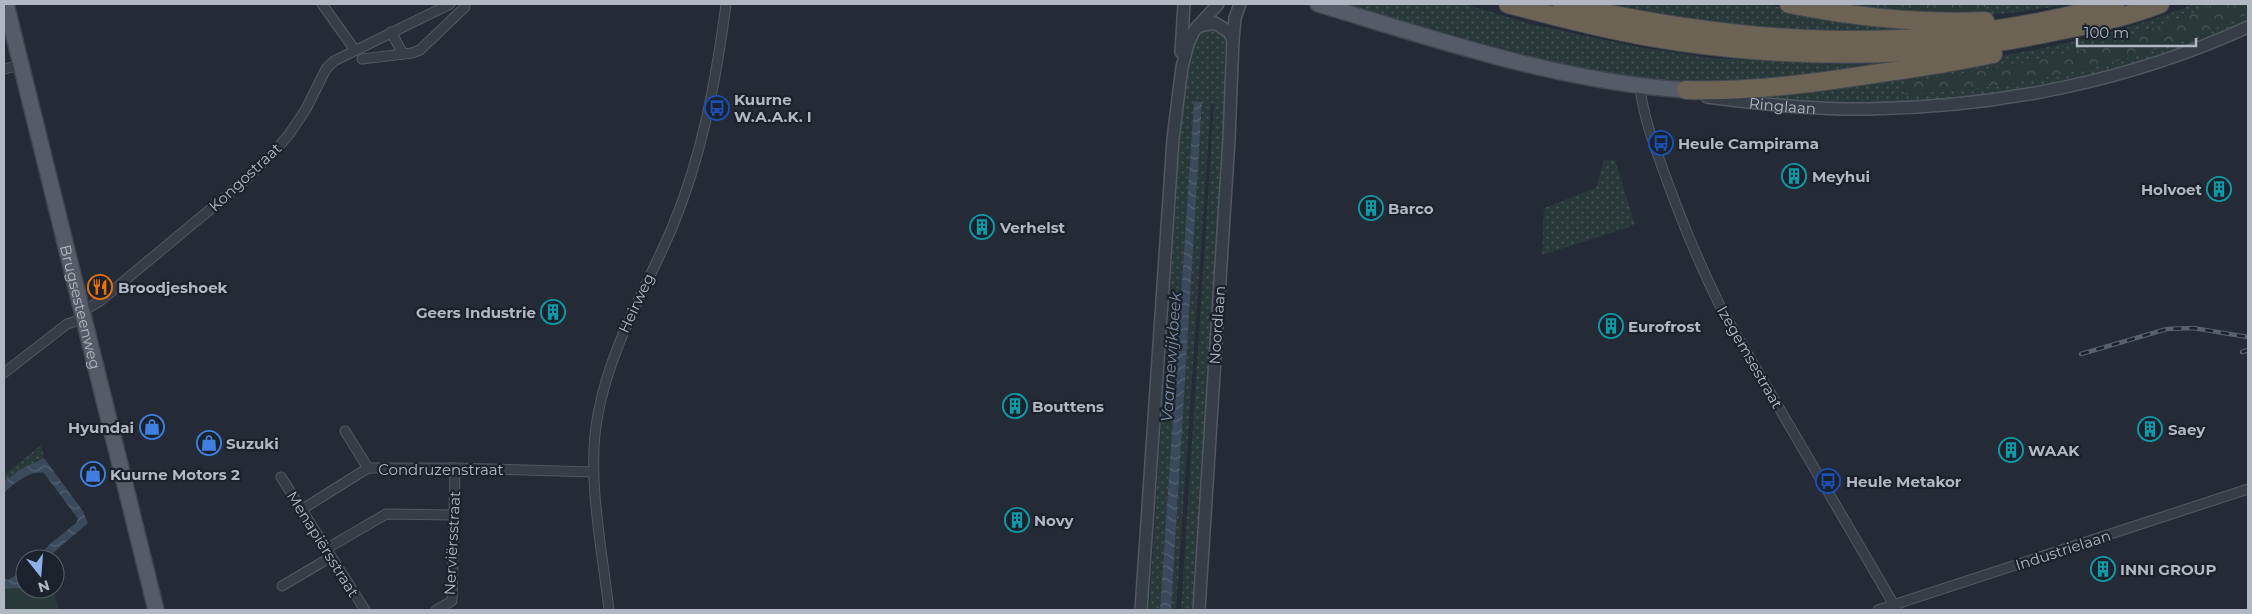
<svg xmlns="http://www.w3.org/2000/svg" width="2252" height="614" font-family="Montserrat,sans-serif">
  <defs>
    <pattern id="grass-dots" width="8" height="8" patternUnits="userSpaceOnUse" patternTransform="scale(1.25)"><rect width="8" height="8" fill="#293939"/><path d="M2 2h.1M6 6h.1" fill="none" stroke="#465454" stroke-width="1.8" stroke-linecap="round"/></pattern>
    <pattern id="forest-crowns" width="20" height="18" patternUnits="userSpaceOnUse" patternTransform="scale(1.25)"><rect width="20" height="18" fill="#293939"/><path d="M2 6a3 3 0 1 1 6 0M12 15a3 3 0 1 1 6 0" fill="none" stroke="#465454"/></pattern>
    <pattern id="water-waves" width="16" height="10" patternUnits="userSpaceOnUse" patternTransform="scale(1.25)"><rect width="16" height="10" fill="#3b495d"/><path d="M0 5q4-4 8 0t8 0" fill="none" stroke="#556173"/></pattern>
  </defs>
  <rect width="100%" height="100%" fill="#242b36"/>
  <!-- grass -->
  <g fill="url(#grass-dots)">
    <polygon points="1342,4 1465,4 1527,23 1637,47 1710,58 1837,64 1937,55 1939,59 1757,84 1638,81 1540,59"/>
    <polygon points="1587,4 1768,4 1793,10 1915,26 1913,33 1751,30"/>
    <path d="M 1837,4 L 1879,8 L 1941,9 L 2014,4 L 2073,4 C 2014,13 1954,22 1893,16 C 1874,14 1855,8 1837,4 Z"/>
    <path d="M 2194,4 L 2215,4 C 2121,46 2008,69 1905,82 L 1907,94 C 2026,87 2139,63 2248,14 L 2248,21 C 2128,72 2000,105 1868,104 C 1822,104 1775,100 1728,96 C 1789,87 1850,78 1911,70 C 2007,56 2104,41 2194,4 Z"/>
    <path d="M 1213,29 C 1227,33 1227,44 1228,58 L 1192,610 L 1181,610 L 1214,104 L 1211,103 L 1176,610 L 1171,610 L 1202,103 L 1194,101 L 1160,610 L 1149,610 L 1180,137 L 1191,51 L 1199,34 L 1202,31 Z"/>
    <polygon points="1604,160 1615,160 1635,225 1542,255 1544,208 1596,188"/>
    <polygon points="41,445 44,458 19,470 4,482 4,475"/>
  </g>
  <!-- forest -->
  <g fill="url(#forest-crowns)">
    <path d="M 1837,4 L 2014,4 C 1956,13 1895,10 1837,4 Z"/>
    <path d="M 2215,4 L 2248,4 L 2248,14 C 2139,63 2026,87 1906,94 L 1903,91 L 1905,82 C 2007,69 2121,46 2215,4 Z"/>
  </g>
  <!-- pitch -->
  <polygon fill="#293939" points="25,584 25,589 53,589 59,610 4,610 4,589 19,588"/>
  <!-- water -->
  <g fill="url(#water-waves)">
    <polygon points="1194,101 1202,102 1171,610 1160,610"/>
    <path d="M 44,458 L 83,511 L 88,523 L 53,553 L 49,559 L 36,559 L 50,544 L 76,523 L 78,519 L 44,473 C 31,470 13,484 4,493 L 4,482 L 19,470 Z"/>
    <polygon points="25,569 25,584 19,588 4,589 4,578 8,580"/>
  </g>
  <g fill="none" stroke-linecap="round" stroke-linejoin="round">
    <defs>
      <g id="minor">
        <polyline points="322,4 355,50"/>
        <polyline points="391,32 403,54"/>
        <polyline points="362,59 412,53 420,50 465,7"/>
        <polyline points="4,69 21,65"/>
        <path d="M 1640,87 C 1643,114 1652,139 1661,164 C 1679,215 1699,264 1723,312 L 1897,610"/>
        <polyline points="82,312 100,301 242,183 275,151 290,133 306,109 326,69 334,61 450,4"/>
        <polyline points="4,373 67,324 83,319"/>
        <polyline points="345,431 368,468"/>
        <polyline points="281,477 365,610"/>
        <polyline points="301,510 368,468 455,468 593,472"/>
        <polyline points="326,549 386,514 454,515"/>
        <polyline points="282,586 331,557"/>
        <polyline points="436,610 452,601 455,468"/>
        <path d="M 609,610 C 602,549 586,474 598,414 C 611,345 645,291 672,228 C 702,156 716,81 726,4"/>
        <polyline points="1878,610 2248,489"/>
      </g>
      <g id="tertiary">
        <polyline points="1198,26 1215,23 1229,32 1233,40"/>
        <polyline points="1181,52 1184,4"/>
        <path id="s1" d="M 1707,97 C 1761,104 1815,110 1869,109 C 1999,107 2130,81 2248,27"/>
        <polyline points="1141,610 1173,139 1182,67 1188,44 1194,31 1218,4"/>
        <polyline points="1199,610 1229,139 1233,40 1235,18 1240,4"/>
      </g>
      <g id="primary">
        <path id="s2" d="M 6,4 L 156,610"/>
        <path d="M 1318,4 C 1438,40 1561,82 1686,90"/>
      </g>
      <g id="motorway">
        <path d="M 1508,4 C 1565,19 1623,34 1681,42 C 1801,59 1924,58 2043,34 C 2082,26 2122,19 2160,4"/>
        <path d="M 1562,4 C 1753,47 1924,57 2115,4"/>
        <path d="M 1789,4 C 1854,17 1918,24 1985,21"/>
        <path d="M 1686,90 C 1751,92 1815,83 1880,73 C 1918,68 1955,62 1993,54"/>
      </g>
    </defs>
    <!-- minor casing -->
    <use href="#minor" stroke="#525862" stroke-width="11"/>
    <!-- tertiary casing -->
    <use href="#tertiary" stroke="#525862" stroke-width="14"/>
    <!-- primary casing -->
    <use href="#primary" stroke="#404650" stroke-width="18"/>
    <!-- motorway casing -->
    <use href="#motorway" stroke="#424852" stroke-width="20"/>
    <!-- minor -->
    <use href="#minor" stroke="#373d47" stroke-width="9"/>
    <!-- tertiary -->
    <use href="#tertiary" stroke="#373d47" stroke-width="11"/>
    <!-- primary -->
    <use href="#primary" stroke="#555c67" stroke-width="15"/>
    <!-- motorway -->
    <use href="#motorway" stroke="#6c6355" stroke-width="18"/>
    <defs>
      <g id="rail">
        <polyline points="2242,352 2248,350"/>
        <polyline points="2081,354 2167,329 2193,328 2248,337"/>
      </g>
    </defs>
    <!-- rail casing -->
    <use href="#rail" stroke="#59616e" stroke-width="4.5"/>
    <!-- rail -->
    <use href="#rail" stroke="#1c222c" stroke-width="2.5" stroke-dasharray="8" stroke-linecap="butt"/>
  </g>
  <!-- icons -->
  <defs>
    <symbol id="bus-ring" viewBox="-11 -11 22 22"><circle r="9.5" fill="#1c222c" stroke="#1a4fb4" stroke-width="1.5"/><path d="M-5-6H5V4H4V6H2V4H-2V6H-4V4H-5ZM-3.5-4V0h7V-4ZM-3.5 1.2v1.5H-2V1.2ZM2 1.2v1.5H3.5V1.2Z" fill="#1a4fb4"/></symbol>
    <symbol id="building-ring" viewBox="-11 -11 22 22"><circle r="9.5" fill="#1c222c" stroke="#0f9aa8" stroke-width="1.5"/><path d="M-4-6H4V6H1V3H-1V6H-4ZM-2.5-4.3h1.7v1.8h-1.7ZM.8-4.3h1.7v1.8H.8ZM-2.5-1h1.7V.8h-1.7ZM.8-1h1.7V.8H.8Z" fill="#0f9aa8"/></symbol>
    <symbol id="restaurant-ring" viewBox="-11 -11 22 22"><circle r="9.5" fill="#1c222c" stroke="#e8710a" stroke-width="1.5"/><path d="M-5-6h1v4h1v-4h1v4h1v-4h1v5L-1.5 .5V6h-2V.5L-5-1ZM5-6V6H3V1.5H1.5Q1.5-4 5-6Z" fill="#e8710a"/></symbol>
    <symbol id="shop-ring" viewBox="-11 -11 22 22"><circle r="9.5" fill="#1c222c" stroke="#3f7fe0" stroke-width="1.5"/><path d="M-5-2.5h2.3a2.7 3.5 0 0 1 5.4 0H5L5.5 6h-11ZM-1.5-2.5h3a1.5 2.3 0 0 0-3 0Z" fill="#3f7fe0"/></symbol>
  </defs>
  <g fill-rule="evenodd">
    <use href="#bus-ring" x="703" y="94" width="28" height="28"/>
    <use href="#bus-ring" x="1647" y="129" width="28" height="28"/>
    <use href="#building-ring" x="1780" y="162" width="28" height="28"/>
    <use href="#building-ring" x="2205" y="175" width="28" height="28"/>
    <use href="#building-ring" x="1357" y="194" width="28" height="28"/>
    <use href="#building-ring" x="968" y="213" width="28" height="28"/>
    <use href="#restaurant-ring" x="86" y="273" width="28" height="28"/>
    <use href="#building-ring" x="539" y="298" width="28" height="28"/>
    <use href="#building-ring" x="1597" y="312" width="28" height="28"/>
    <use href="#building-ring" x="1001" y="392" width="28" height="28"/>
    <use href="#shop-ring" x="138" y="413" width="28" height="28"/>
    <use href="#building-ring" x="2136" y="415" width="28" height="28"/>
    <use href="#shop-ring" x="195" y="429" width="28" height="28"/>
    <use href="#building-ring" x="1997" y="436" width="28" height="28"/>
    <use href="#shop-ring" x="79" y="460" width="28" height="28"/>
    <use href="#bus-ring" x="1814" y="467" width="28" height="28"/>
    <use href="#building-ring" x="1003" y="506" width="28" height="28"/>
    <use href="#building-ring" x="2089" y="555" width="28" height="28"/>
  </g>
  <g text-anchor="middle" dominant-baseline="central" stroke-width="4.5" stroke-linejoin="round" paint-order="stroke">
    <!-- poi labels -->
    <g font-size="15" font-weight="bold" fill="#b2b8c3" stroke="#1c222c" text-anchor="start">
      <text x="734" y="99">Kuurne<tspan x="734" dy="17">W.A.A.K. I</tspan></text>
      <text x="1678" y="143">Heule Campirama</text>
      <text x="1812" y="176">Meyhui</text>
      <text x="2202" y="189" text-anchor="end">Holvoet</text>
      <text x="1388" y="208">Barco</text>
      <text x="1000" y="227">Verhelst</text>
      <text x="118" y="287">Broodjeshoek</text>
      <text x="536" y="312" text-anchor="end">Geers Industrie</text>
      <text x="1628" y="326">Eurofrost</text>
      <text x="1032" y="406">Bouttens</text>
      <text x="134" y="427" text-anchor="end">Hyundai</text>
      <text x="2168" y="429">Saey</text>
      <text x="226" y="443">Suzuki</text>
      <text x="2028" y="450">WAAK</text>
      <text x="110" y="474">Kuurne Motors 2</text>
      <text x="1846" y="481">Heule Metakor</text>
      <text x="1034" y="520">Novy</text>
      <text x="2120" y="569">INNI GROUP</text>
    </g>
    <!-- street labels -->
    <g font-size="15" fill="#b2b8c3" stroke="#1c222c">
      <text stroke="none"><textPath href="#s1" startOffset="76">Ringlaan</textPath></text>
      <text transform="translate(245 177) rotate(-43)">Kongostraat</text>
      <text transform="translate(636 303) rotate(-65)">Heirweg</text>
      <text stroke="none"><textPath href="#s2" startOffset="312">Brugsesteenweg</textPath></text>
      <text transform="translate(1217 325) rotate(-86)">Noordlaan</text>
      <text transform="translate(1750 357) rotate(60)">Izegemsestraat</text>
      <text x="441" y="469">Condruzenstraat</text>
      <text transform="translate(452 543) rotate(-87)">Nerviërsstraat</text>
      <text transform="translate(323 544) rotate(58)">Menapiërsstraat</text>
      <text transform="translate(2063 550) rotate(-18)">Industrielaan</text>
    </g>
    <!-- water labels -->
    <g font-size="16" font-style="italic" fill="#7d8ea8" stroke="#1c222c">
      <text transform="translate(1171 357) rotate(-86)">Vaarnewijkbeek</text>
    </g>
  </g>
  <!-- border -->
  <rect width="2252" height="614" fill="none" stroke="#b2b8c3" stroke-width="10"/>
  <!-- north arrow -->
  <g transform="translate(40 574) rotate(163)"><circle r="24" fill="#1c222c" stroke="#585e68"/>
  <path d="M0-4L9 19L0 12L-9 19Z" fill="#8fb1eb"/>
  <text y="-8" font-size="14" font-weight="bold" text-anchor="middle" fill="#b2b8c3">N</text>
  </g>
  <!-- scale -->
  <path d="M2077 38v8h119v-8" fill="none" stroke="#b2b8c3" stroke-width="2.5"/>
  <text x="2084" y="38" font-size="15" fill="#b2b8c3" stroke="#1c222c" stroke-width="4" paint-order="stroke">100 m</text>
</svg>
